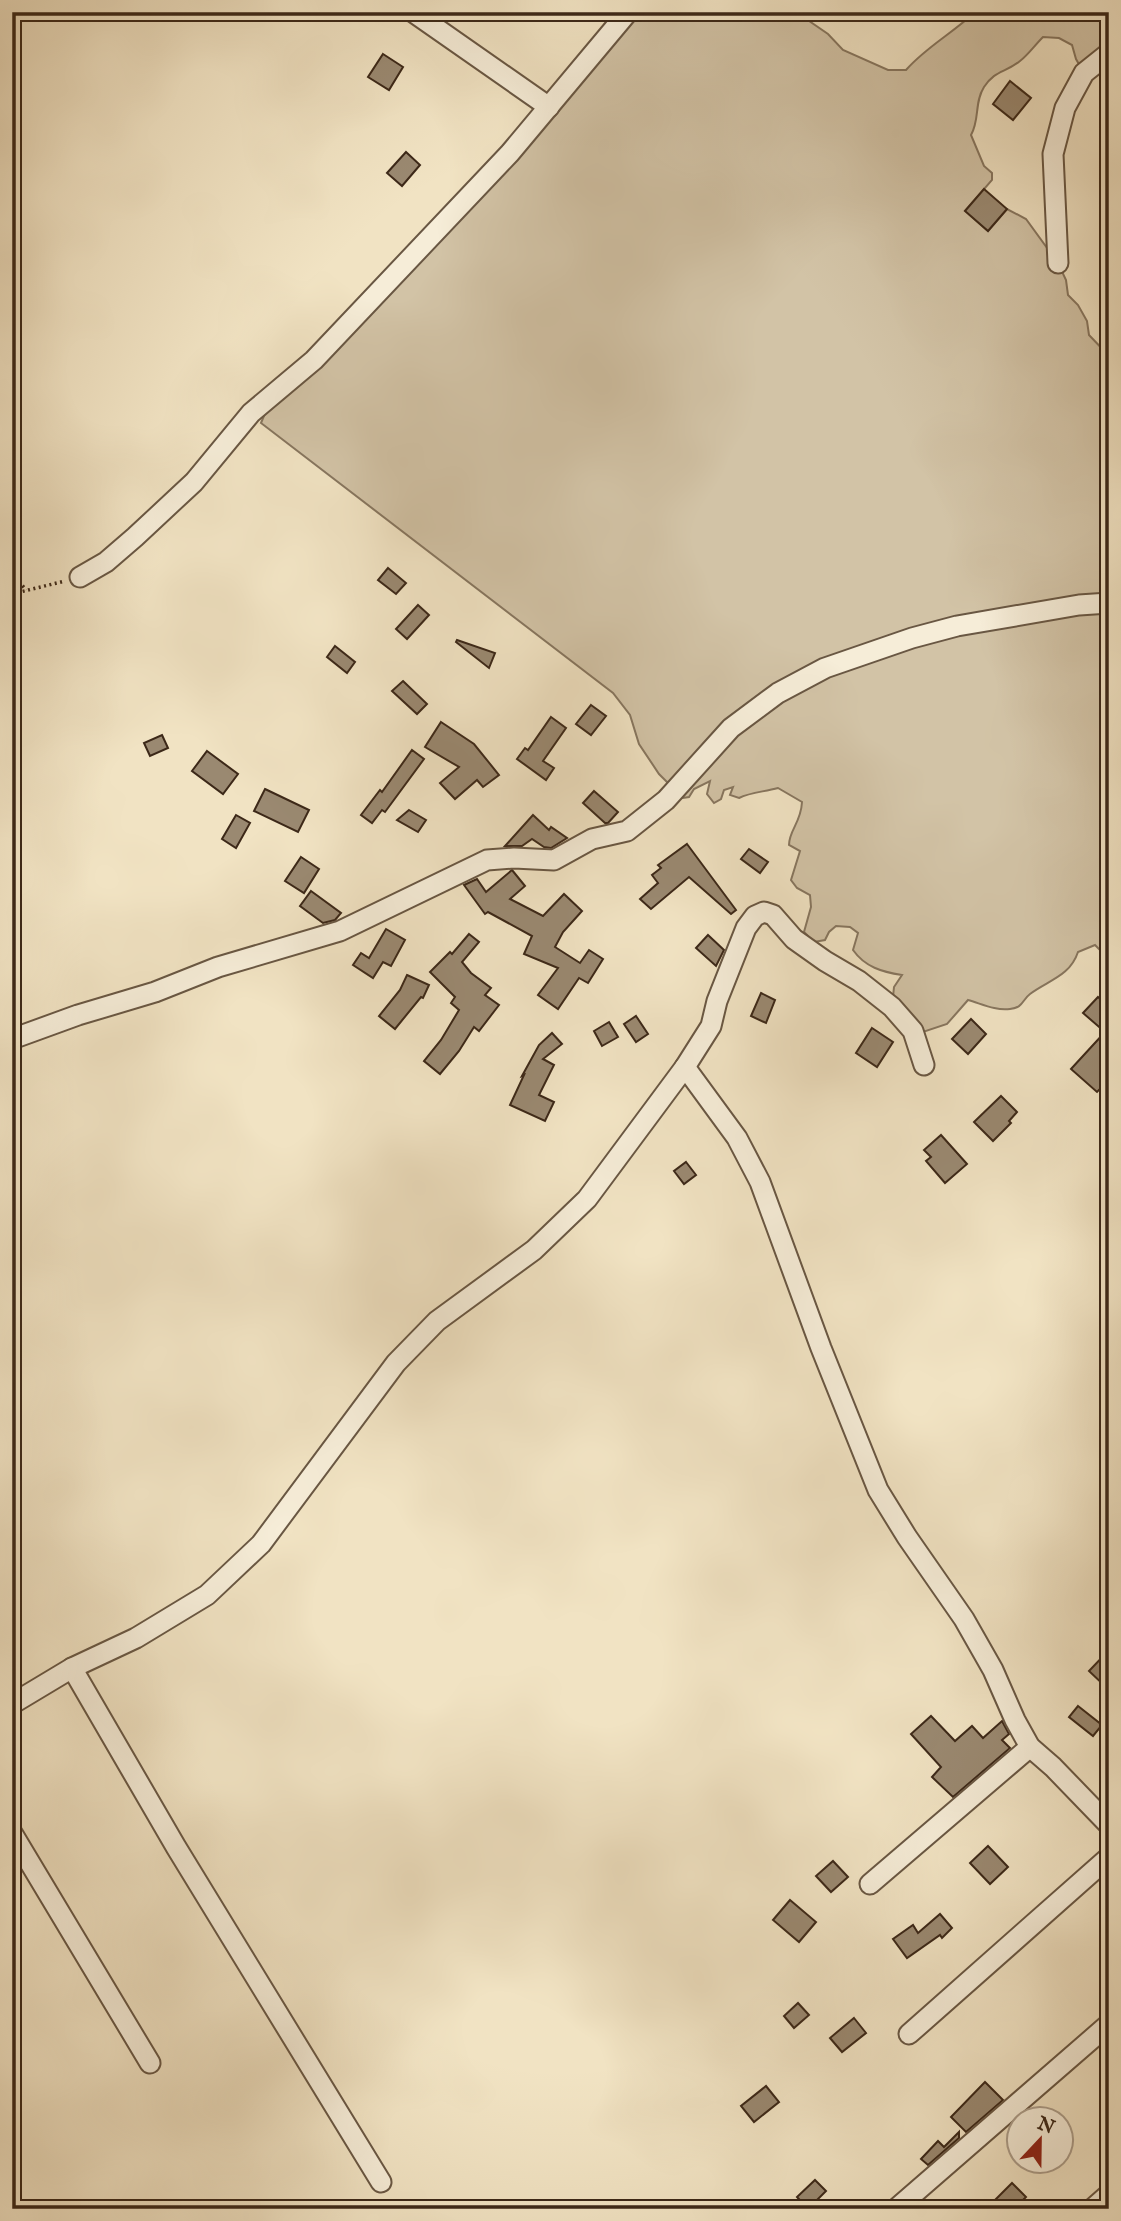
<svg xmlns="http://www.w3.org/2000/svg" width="1121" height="2221" font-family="'IM FELL English',serif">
  <rect width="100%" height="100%" fill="#f1e3c3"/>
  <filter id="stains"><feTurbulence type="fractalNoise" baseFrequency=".00286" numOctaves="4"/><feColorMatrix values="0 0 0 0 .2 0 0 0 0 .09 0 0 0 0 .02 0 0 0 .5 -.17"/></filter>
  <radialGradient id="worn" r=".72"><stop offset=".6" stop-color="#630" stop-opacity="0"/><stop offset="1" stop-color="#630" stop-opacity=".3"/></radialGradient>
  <!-- green -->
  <path fill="#d2c3a6" stroke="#87765f" stroke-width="2" d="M 628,12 L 796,12 L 828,34 L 843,50 L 888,70 L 906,70 C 926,47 953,33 975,12 L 1109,12 L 1109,53 L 1084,73 L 1076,59 L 1072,45 L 1059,38 L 1043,37 C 1035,45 1028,55 1020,61 C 1005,73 995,70 984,87 C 974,103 980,119 971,135 L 984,166 L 992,173 L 992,180 L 965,211 L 988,231 L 1007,209 L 1026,219 L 1058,263 L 1066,280 L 1068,295 L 1078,305 L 1087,321 L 1089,335 L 1109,356 L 1109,968 L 1104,966 L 1102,952 L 1095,945 L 1078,952 C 1070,976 1049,980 1030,994 C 1022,1000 1023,1008 1010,1009 C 996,1011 982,1004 968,1000 L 947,1024 L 923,1032 L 892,1007 L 894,987 L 902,975 C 882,972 865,967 853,950 L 858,933 L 850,927 L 836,926 L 829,932 L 825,940 L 814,942 L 804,932 L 811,907 L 810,895 L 797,888 L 791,880 L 800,851 L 789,845 C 789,830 801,823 802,802 L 778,788 C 764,792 751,792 739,798 L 730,795 L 733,787 L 724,790 L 721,799 L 714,803 L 707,794 L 710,781 L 694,789 L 689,797 L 683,798 L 659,774 L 639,744 L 630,715 L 613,693 L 261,423 L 266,411 Z"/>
  <!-- building -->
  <g fill="#9a8971" stroke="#3c2818" stroke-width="2">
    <polygon points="383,54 403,67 389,90 368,77"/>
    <polygon points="1010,81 1031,98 1013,120 993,104"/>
    <polygon points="406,152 420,165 402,186 387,173"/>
    <polygon points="984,189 1007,209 988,231 965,211"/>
    <polygon points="388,568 406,583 396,594 378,580"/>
    <polygon points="418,605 429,615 407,639 396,629"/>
    <polygon points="457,640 495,653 489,668 456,642"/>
    <polygon points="335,646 355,662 347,673 327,657"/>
    <polygon points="403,681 427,704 417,714 392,691"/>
    <polygon points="591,705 606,716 591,735 576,724"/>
    <polygon points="551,717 566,728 543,761 554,768 546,780 517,759 525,748 528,750"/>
    <polygon points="441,722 474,744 499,775 483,787 477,780 455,799 440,783 459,767 425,747"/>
    <polygon points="162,735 168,748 150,756 144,743"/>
    <polygon points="412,750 424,759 385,812 382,810 372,823 361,815 380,790 382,792"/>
    <polygon points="207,751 238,774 223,794 192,771"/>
    <polygon points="265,789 309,810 298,832 254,811"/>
    <polygon points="594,791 618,812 608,823 605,823 583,803"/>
    <polygon points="409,810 426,820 418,832 397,820"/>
    <polygon points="236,815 250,823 236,848 222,839"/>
    <polygon points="533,815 549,830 551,827 567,838 551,848 544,847 532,839 522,846 505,846"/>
    <polygon points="687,844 736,910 731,914 689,877 651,909 640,899 658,883 652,875 661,868 658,865"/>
    <polygon points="749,849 768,862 760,873 741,859"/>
    <polygon points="301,857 319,869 304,893 285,881"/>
    <polygon points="512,870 525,886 510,899 543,916 564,894 582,911 563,932 555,947 580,963 589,950 603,959 588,983 579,978 558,1009 538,995 558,968 524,954 532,936 488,912 485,914 464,885 477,879 486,892"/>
    <polygon points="311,891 341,913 335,920 323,923 300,906"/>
    <polygon points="386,929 405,940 391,966 383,962 373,978 353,965 361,953 369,958"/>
    <polygon points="469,934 479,942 462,962 471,973 491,988 485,995 499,1005 479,1031 474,1027 459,1051 440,1074 424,1061 441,1040 459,1010 451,1003 455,997 430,972 450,952 452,954"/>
    <polygon points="708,935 724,950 716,966 696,948"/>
    <polygon points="407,975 429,985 423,998 421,997 395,1029 379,1016 400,990"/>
    <polygon points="761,993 775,1000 766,1023 751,1016"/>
    <polygon points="1098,997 1109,1007 1109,1080 1097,1092 1071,1069 1105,1032 1083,1013"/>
    <polygon points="636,1016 648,1034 636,1042 624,1024"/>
    <polygon points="971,1019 986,1034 968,1054 952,1039"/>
    <polygon points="609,1022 618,1037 602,1046 594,1031"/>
    <polygon points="872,1028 893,1042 877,1067 856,1053"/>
    <polygon points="552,1033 562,1044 543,1059 554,1065 539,1095 554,1102 545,1121 510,1105 524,1075 522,1076 539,1045"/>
    <polygon points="1001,1096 1017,1112 1009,1121 1011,1123 993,1141 974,1122"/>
    <polygon points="941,1135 967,1164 945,1183 926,1161 931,1157 924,1150"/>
    <polygon points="686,1162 696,1175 684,1184 674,1171"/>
    <polygon points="1109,1650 1109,1690 1089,1671"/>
    <polygon points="1078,1706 1102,1725 1093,1736 1069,1717"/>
    <polygon points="931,1716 955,1741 972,1726 983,1738 1002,1721 1009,1734 1002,1740 1010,1748 953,1797 932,1777 941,1767 911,1734"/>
    <polygon points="988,1846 1008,1867 990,1884 970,1863"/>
    <polygon points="833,1861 848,1877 831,1892 816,1876"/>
    <polygon points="790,1900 816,1922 799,1942 773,1920"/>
    <polygon points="940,1914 952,1928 942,1938 940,1935 907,1958 893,1939 913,1925 918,1933"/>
    <polygon points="798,2003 809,2015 794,2028 784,2016"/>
    <polygon points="854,2018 866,2033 842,2052 830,2038"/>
    <polygon points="985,2082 1003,2100 966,2132 951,2117"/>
    <polygon points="766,2086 779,2102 754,2122 741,2106"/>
    <polygon points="959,2132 959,2138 928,2165 921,2159 938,2141 944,2147"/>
    <polygon points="815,2180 826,2191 808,2209 797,2197"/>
    <polygon points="1012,2183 1026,2197 1014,2209 986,2209"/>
  </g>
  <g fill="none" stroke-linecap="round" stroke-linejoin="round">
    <defs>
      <g id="street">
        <polyline points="413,12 549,107"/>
        <polyline points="1058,263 1053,154 1065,108 1084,73 1109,53"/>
        <polyline points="80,577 106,562 135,537 194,482 251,413 314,360 510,153 628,12"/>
        <polyline points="12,1039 78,1015 155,992 218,967 340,931 487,860 514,858 554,860 592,839 627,831 666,800 731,728 778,693 825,668 912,638 957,626 1079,605 1109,603"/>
        <polyline points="685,1067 737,1138 760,1182 821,1348 878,1490 907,1537 964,1619 993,1670 1015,1720 1030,1747 1053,1767 1109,1825"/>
        <polyline points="72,1668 176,1847 381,2182"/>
        <polyline points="12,1704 72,1668 136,1638 207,1595 261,1544 396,1363 437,1321 534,1250 587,1199 685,1067 711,1026 717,1001 746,928 755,916 764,912 773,915 794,939 825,961 859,981 892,1007 913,1031 924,1065"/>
        <polyline points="12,1833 150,2063"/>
        <polyline points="870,1884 1030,1747"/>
        <polyline points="909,2034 1109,1857"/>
        <polyline points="896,2209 1109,2024"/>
        <polyline points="1092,2209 1109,2194"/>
      </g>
    </defs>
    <!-- street casing -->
    <use href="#street" stroke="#695743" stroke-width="23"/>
    <!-- path -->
    <g stroke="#3c2818" stroke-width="3.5" stroke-dasharray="2 3.5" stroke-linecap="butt">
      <polyline points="12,573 26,590"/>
      <polyline points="12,594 65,581"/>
    </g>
    <!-- street -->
    <use href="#street" stroke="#f6edd8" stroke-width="19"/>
  </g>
  <!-- margin -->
  <rect width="1121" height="2221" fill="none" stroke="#f1e3c3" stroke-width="42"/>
  <rect x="14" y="14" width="1093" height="2193" fill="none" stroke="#3c2818" stroke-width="3.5"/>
  <rect x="21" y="21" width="1079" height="2179" fill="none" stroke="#3c2818" stroke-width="2"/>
  <!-- north arrow -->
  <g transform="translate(1040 2140) rotate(22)"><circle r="33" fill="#f6edd8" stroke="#ac9e8b" stroke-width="2"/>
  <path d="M0-5L12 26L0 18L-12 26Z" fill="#8f2418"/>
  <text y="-10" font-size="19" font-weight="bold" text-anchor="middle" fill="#3c2818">N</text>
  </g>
  <rect width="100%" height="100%" filter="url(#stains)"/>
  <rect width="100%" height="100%" fill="url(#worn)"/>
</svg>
